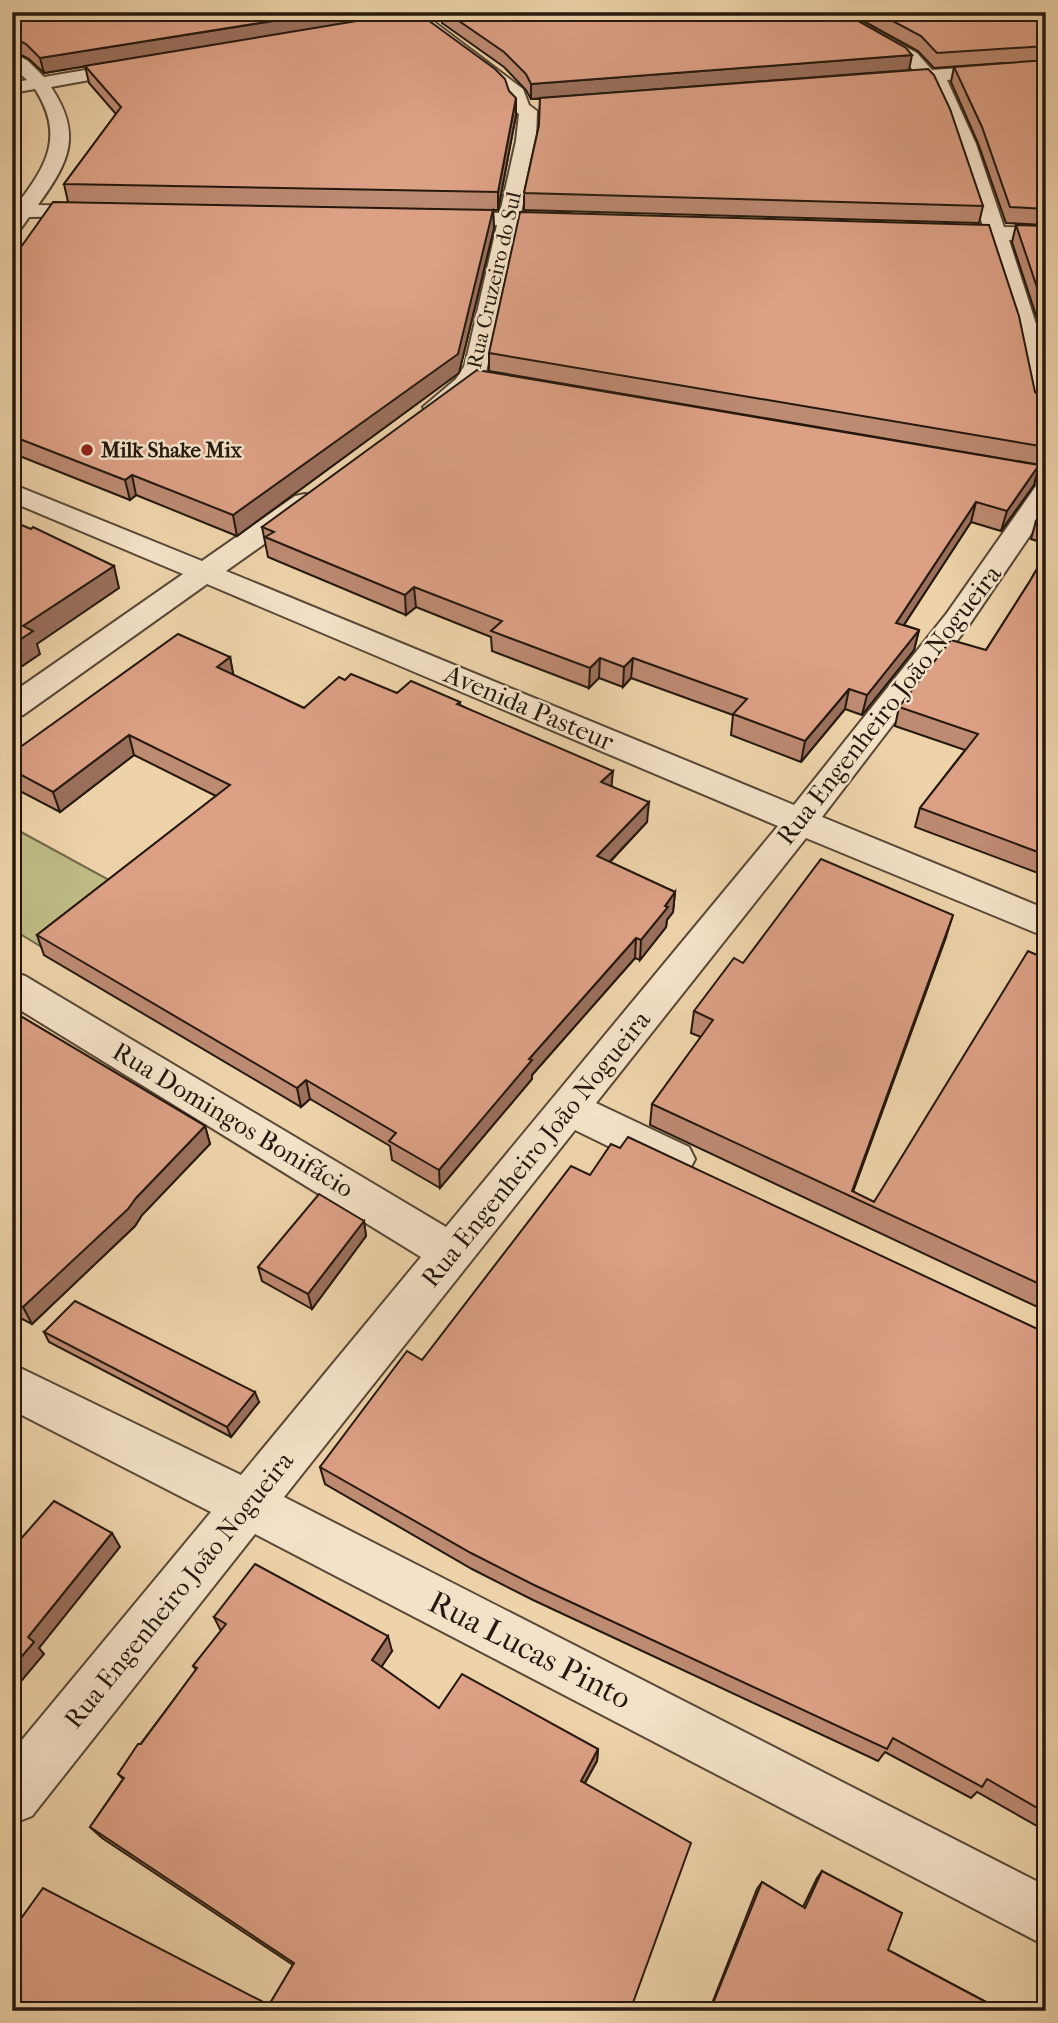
<svg xmlns="http://www.w3.org/2000/svg" width="1058" height="2023" font-family="'IM FELL French Canon',serif">
  <rect width="100%" height="100%" fill="#eed3aa"/>
  <filter id="stains"><feTurbulence type="fractalNoise" baseFrequency=".00286" numOctaves="4"/><feColorMatrix values="0 0 0 0 .2 0 0 0 0 .09 0 0 0 0 .02 0 0 0 .5 -.17"/></filter>
  <radialGradient id="worn" r=".72"><stop offset=".6" stop-color="#630" stop-opacity="0"/><stop offset="1" stop-color="#630" stop-opacity=".3"/></radialGradient>
  <!-- green -->
  <polygon fill="#bebb85" stroke="#726a4a" stroke-width="2" points="12,827 120,886 45,949 12,929"/>
  <g fill="none" stroke-linecap="round" stroke-linejoin="round">
    <defs>
      <g id="minor">
        <polygon points="402,12 421,12 523,89 529,105 537,111 536,141 521,213 571,214 578,216 581,220 578,224 571,226 518,225 486,372 469,394 445,412 436,415 427,412 423,407 456,379 465,365 497,225 443,224 436,222 433,218 436,214 443,212 500,213 516,141 519,114 512,108 508,95 497,84"/>
        <polygon points="820,12 841,12 917,53 932,70 1046,62 1046,72 947,80 976,144 1004,227 1046,228 1046,240 1009,240 1046,355 1046,417 1037,415 1033,410 1017,333 987,239 939,238 932,236 928,232 932,228 983,226 956,144 932,84 925,81 876,83 873,79 876,75 914,71 905,61"/>
        <path d="M 12,52 L 28,61 L 44,77 L 139,61 L 148,66 L 139,71 L 51,87 C 83,135 69,162 38,205 L 99,206 L 106,208 L 109,212 L 106,216 L 29,217 L 19,231 L 12,233 L 12,205 L 17,205 C 47,165 65,136 35,89 L 12,93 L 12,83 L 27,80 L 12,66 Z"/>
        <polygon points="12,484 202,561 295,496 305,494 315,496 319,502 315,508 226,571 794,805 947,613 1036,486 1046,484 1046,512 969,625 822,817 1046,909 1046,937 806,838 596,1103 689,1147 695,1159 689,1171 674,1176 659,1171 575,1130 284,1497 1046,1886 1046,1946 255,1534 32,1816 12,1824 12,1752 211,1512 12,1410 12,1364 241,1475 421,1257 12,1005 12,972 25,976 446,1227 778,826 207,584 23,715 12,718 12,693 183,574 12,502"/>
      </g>
    </defs>
    <!-- minor casing -->
    <use href="#minor" stroke="#574735" stroke-width="4"/>
    <!-- minor -->
    <use href="#minor" fill="#f4e2c8" fill-rule="evenodd"/>
  </g>
  <!-- wall -->
  <g fill="#bd8a72" stroke="#25180e" stroke-width="2">
    <polygon points="12,12 401,12 401,14 516,115 498,210 493,210 494,228 459,373 237,536 136,495 130,500 12,453 12,250 21,247 68,202 64,184 116,114 89,83 85,66 44,73 29,59 12,50"/>
    <polygon points="441,12 842,12 909,70 983,206 979,223 524,210 524,193 539,125 540,99 531,99 526,90 504,67 442,23"/>
    <polygon points="847,12 1046,12 1046,225 1006,223 978,143 951,82 954,67 1004,63 934,68 918,51"/>
    <polygon points="1016,225 1046,226 1046,346 1012,242"/>
    <polygon points="489,353 1035,392 1042,399 1046,400 1046,466 489,371"/>
    <polygon points="1039,465 1034,485 1001,531 971,522 904,625 919,630 914,650 862,715 845,709 801,762 731,735 733,715 631,678 623,687 599,678 589,688 492,651 491,637 416,607 406,615 268,557 262,527"/>
    <polygon points="1046,506 1046,544 1031,539 1036,521"/>
    <polygon points="1046,553 1046,876 915,827 920,808 965,750 895,726 899,707 986,650 1030,581"/>
    <polygon points="230,657 233,675 304,708 345,680 397,693 460,702 460,705 612,786 647,822 610,862 675,892 673,912 667,920 666,927 640,960 635,958 532,1075 532,1079 440,1188 392,1160 390,1146 310,1099 301,1107 44,955 37,935 216,796 134,755 60,812 12,787 12,753"/>
    <polygon points="946,937 853,1192 874,1202 1046,959 1046,1311 650,1125 652,1104 701,1037 691,1033 694,1011 743,963"/>
    <polygon points="12,1011 205,1126 210,1144 142,1215 135,1226 32,1324 12,1314"/>
    <polygon points="590,1175 1046,1333 1046,1831 977,1792 971,1798 885,1752 878,1761 533,1600 472,1569 325,1484 320,1467 422,1360"/>
    <polygon points="364,1221 366,1236 312,1309 262,1281 258,1267"/>
    <polygon points="44,1332 259,1402 231,1437 49,1342"/>
    <polygon points="214,1617 392,1651 381,1667 439,1708 598,1749 597,1761 585,1783 269,2005 293,1965 102,1838 90,1827 123,1779 118,1774 196,1670 193,1666 221,1631"/>
    <polygon points="822,1871 888,1950 1003,2011 709,2011 757,1889 762,1882 803,1907 817,1878"/>
  </g>
  <!-- shaded-wall -->
  <g fill="#9a705d" stroke="#25180e" stroke-width="2">
    <polygon points="329,12 401,12 401,15 44,73 40,58"/>
    <polygon points="912,55 909,70 531,99 531,84"/>
    <polygon points="16,62 20,77 12,81 12,64"/>
    <polygon points="12,85 15,95 12,124"/>
    <polygon points="516,98 516,115 498,210 498,192"/>
    <polygon points="493,210 494,228 459,373 237,536 233,515"/>
    <polygon points="1039,465 1034,485 1001,531 1007,511"/>
    <polygon points="132,475 136,495 130,500 125,480"/>
    <polygon points="976,502 971,522 892,643 896,623"/>
    <polygon points="114,566 119,588 37,644 40,654 12,673 12,645 23,626"/>
    <polygon points="414,587 416,607 406,615 405,595"/>
    <polygon points="919,630 914,650 862,715 867,695"/>
    <polygon points="230,657 234,678 217,667"/>
    <polygon points="600,658 599,678 589,688 590,668"/>
    <polygon points="633,658 631,678 623,687 624,667"/>
    <polygon points="849,689 845,709 801,762 805,741"/>
    <polygon points="129,735 134,755 60,812 53,792"/>
    <polygon points="613,771 611,791 601,782"/>
    <polygon points="649,802 647,822 596,876 597,856"/>
    <polygon points="675,892 673,912 667,920 666,927 640,960 641,940"/>
    <polygon points="953,915 946,937 851,1196 850,1196"/>
    <polygon points="636,938 635,958 532,1075 532,1079 440,1188 439,1170 529,1059"/>
    <polygon points="306,1080 310,1099 301,1107 297,1088"/>
    <polygon points="205,1126 210,1144 142,1215 135,1226 32,1324 23,1307 136,1198"/>
    <polygon points="364,1221 366,1236 312,1309 308,1294"/>
    <polygon points="255,1392 259,1402 231,1437 227,1427"/>
    <polygon points="112,1533 120,1547 39,1648 44,1654 12,1692 12,1668 28,1637"/>
    <polygon points="388,1636 392,1651 376,1675 372,1660"/>
    <polygon points="598,1749 597,1761 579,1793 581,1781"/>
  </g>
  <!-- building -->
  <g fill="#dca085" stroke="#25180e" stroke-width="2">
    <polygon points="12,12 329,12 40,58 26,44 12,37"/>
    <polygon points="411,12 417,12 495,69 505,79 509,91 516,98 498,192 64,184 121,107 85,66"/>
    <polygon points="446,12 842,12 906,48 912,55 531,84 526,74 504,52"/>
    <polygon points="876,12 1046,12 1046,46 937,53 921,36"/>
    <polygon points="1046,60 1046,209 1010,207 982,127 954,67"/>
    <polygon points="928,69 934,75 950,109 983,206 524,193 539,125 540,98"/>
    <polygon points="53,202 493,210 458,354 233,515 132,475 125,480 12,436 12,250 15,246 21,247"/>
    <polygon points="520,212 989,225 1019,316 1035,392 1042,399 1046,400 1046,447 489,353"/>
    <polygon points="1016,225 1046,226 1046,314"/>
    <polygon points="477,370 1039,465 1007,511 976,502 896,623 919,630 867,695 849,689 805,741 733,714 747,699 633,658 624,667 600,658 590,668 491,631 502,621 414,587 405,595 265,537 274,532 262,527"/>
    <polygon points="1046,506 1046,523 1036,521"/>
    <polygon points="12,521 31,529 33,527 114,566 23,626 33,631 12,645"/>
    <polygon points="1046,553 1046,855 920,808 978,734 899,707 951,640 986,650 1030,581"/>
    <polygon points="178,634 230,657 217,667 304,708 339,677 345,680 351,674 397,693 411,681 460,702 457,704 613,771 601,782 649,802 597,856 675,892 665,906 668,907 641,940 636,938 529,1059 532,1060 439,1170 389,1141 396,1133 306,1080 297,1088 37,935 230,785 129,735 53,792 12,770 12,753"/>
    <polygon points="821,859 953,915 852,1191 874,1202 1028,951 1046,959 1046,1287 652,1104 713,1020 694,1011 734,958 743,963"/>
    <polygon points="12,1011 205,1126 136,1198 128,1209 23,1307 12,1302"/>
    <polygon points="628,1137 1046,1333 1046,1813 987,1779 982,1787 893,1738 887,1749 534,1585 471,1553 320,1467 407,1351 422,1360 571,1166 590,1175 611,1144 620,1148"/>
    <polygon points="319,1194 364,1221 308,1294 258,1267"/>
    <polygon points="75,1301 255,1392 227,1427 44,1332"/>
    <polygon points="54,1501 112,1533 28,1637 34,1642 12,1668 12,1549"/>
    <polygon points="255,1564 388,1636 372,1660 439,1708 462,1674 598,1749 581,1781 691,1843 630,2011 12,2011 12,1931 43,1888 269,2005 294,1963 90,1827 124,1778 118,1774 138,1744 141,1744 164,1713 197,1668 193,1666 226,1624 214,1617"/>
    <polygon points="822,1871 902,1913 888,1950 1003,2011 710,2011 762,1882 805,1908"/>
  </g>
  <!-- markers -->
  <circle fill="#8f2418" stroke="#f4e2c8" stroke-width="2.5" cx="87" cy="450" r="7"/>
  <g text-anchor="middle" dominant-baseline="central" stroke-width="5" stroke-linejoin="round" paint-order="stroke">
    <!-- far-street labels -->
    <g font-size="21" fill="#25180e" stroke="#f4e2c8">
      <text transform="translate(494 280) rotate(-77)">Rua Cruzeiro do Sul</text>
    </g>
    <!-- far-poi labels -->
    <g font-size="21" font-weight="bold" fill="#25180e" stroke="#f4e2c8" text-anchor="start">
      <text x="101" y="450">Milk Shake Mix</text>
    </g>
    <!-- street labels -->
    <g font-size="26" fill="#25180e" stroke="#f4e2c8">
      <text transform="translate(889 705) rotate(-52)">Rua Engenheiro João Nogueira</text>
      <text transform="translate(529 708) rotate(23)">Avenida Pasteur</text>
      <text transform="translate(233 1120) rotate(31)">Rua Domingos Bonifácio</text>
      <text transform="translate(536 1149) rotate(-51)">Rua Engenheiro João Nogueira</text>
      <text transform="translate(179 1590) rotate(-51)">Rua Engenheiro João Nogueira</text>
    </g>
    <!-- near-street labels -->
    <g font-size="32" fill="#25180e" stroke="#f4e2c8">
      <text transform="translate(530 1650) rotate(27)">Rua Lucas Pinto</text>
    </g>
  </g>
  <!-- margin -->
  <rect width="1058" height="2023" fill="none" stroke="#eed3aa" stroke-width="42"/>
  <rect x="14" y="14" width="1030" height="1995" fill="none" stroke="#25180e" stroke-width="3.5"/>
  <rect x="21" y="21" width="1016" height="1981" fill="none" stroke="#25180e" stroke-width="2"/>
  <rect width="100%" height="100%" filter="url(#stains)"/>
  <rect width="100%" height="100%" fill="url(#worn)"/>
</svg>
